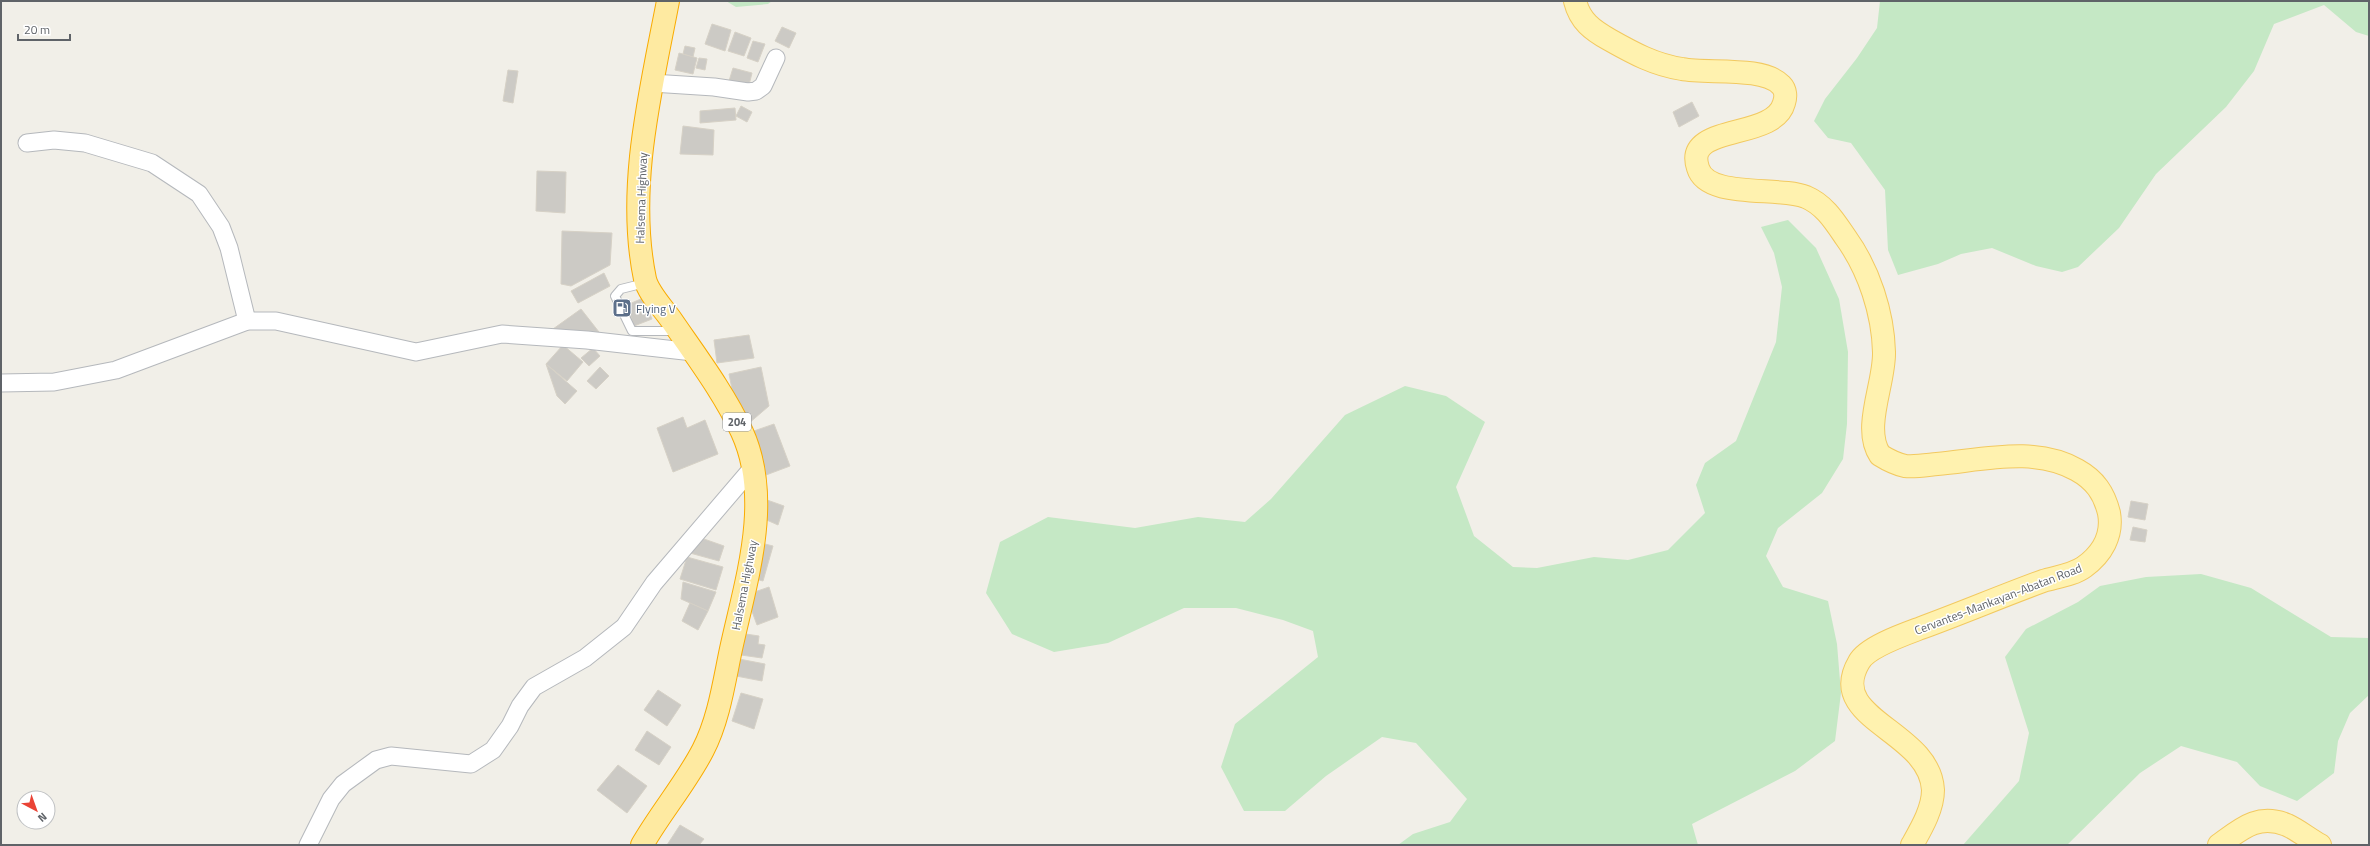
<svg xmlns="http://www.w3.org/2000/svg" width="2370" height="846" font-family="'Titillium Web',sans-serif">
  <rect width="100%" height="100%" fill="#f1efe8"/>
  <!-- green -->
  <g fill="#c5e8c5">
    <polygon points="726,1 772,1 768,4 736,7"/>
    <polygon points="1880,1 2369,1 2369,36 2356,32 2324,5 2274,24 2254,71 2226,107 2156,174 2119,228 2078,267 2062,272 2036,266 1992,248 1961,254 1938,264 1898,275 1888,250 1885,190 1851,143 1828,138 1814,121 1825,99 1857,58 1877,28"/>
    <polygon points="1788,220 1816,248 1839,299 1848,352 1847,424 1843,459 1822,493 1778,528 1766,556 1783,587 1828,601 1837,644 1841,693 1835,741 1795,771 1692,824 1698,845 1398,845 1413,834 1450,822 1467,799 1416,743 1382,737 1326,776 1285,811 1244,811 1221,767 1235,724 1318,657 1313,631 1283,620 1236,608 1184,608 1108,643 1054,652 1012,634 986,593 1000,542 1048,517 1135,528 1198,517 1245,522 1271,499 1345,415 1405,386 1446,396 1485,422 1456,487 1474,536 1513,567 1537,568 1594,557 1628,560 1668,550 1705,513 1696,485 1705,463 1736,441 1776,342 1782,287 1774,253 1761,227"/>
    <polygon points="2201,574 2251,588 2331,637 2369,638 2369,695 2350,713 2338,741 2334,773 2297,801 2260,786 2237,762 2181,746 2140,773 2067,845 1963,845 2019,781 2029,733 2005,657 2026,629 2078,602 2100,586 2146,577"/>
  </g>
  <!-- building -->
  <g fill="#cccac5" stroke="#d6d1c6">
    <polygon points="712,24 731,30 725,51 705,44"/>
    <polygon points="782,27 796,33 789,48 775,41"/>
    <polygon points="735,32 751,38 744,56 728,51"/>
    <polygon points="753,41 765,44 758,62 747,58"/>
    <polygon points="685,46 695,48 693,57 683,54"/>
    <polygon points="679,53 697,58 693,74 675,70"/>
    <polygon points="699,58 707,59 705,70 696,68"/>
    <polygon points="733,68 752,73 749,85 729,81"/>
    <polygon points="508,70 518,71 513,103 503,101"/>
    <polygon points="1692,102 1699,116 1679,127 1673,112"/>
    <polygon points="741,106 752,112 747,122 736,116"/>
    <polygon points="735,108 736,120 700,123 700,111"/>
    <polygon points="683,126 714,130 713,155 680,154"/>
    <polygon points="537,171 566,172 565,213 536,211"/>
    <polygon points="562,231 612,233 610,265 571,286 561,284"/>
    <polygon points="604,273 610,286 578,303 571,291"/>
    <polygon points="643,298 652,319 634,326 627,305"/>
    <polygon points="581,309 599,332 553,329"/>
    <polygon points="749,335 754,358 717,363 714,340"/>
    <polygon points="563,345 583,362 567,381 546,364"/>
    <polygon points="593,348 600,356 589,366 581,358"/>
    <polygon points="546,364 577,391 565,404 557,396"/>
    <polygon points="600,367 609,376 596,389 587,381"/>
    <polygon points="761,367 769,406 748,424 738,419 729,374"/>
    <polygon points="683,417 687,428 705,420 718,454 673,472 657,428"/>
    <polygon points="774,424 790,466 766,475 751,432"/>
    <polygon points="767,500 784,506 778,525 760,517"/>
    <polygon points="2131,501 2148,504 2145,520 2128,517"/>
    <polygon points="2133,527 2147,530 2145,542 2130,540"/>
    <polygon points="704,539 724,546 719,561 690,553"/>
    <polygon points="757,542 773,546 763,581 748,577"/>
    <polygon points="687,557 723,567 716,590 680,579"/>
    <polygon points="683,582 716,592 708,611 681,599"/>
    <polygon points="769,587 778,617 757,625 746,595"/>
    <polygon points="690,603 708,611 698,630 682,621"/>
    <polygon points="739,633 759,636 758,644 765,645 762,658 734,654"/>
    <polygon points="734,658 765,664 762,681 731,675"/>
    <polygon points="658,690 681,705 667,726 644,710"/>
    <polygon points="741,693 763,699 754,729 732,721"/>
    <polygon points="647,731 671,747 659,765 635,750"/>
    <polygon points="618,765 647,786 627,813 597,790"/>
    <polygon points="680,825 704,839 699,845 667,845"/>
  </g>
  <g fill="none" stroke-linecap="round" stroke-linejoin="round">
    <defs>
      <polyline id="service" points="645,283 621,289 615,296 632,331 675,331"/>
      <g id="minor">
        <polyline points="652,83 714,87 748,92 756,91 763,86 776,58"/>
        <polyline points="27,143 54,140 85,143 152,163 199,194 221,227 229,248 247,321"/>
        <polyline points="1,383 54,382 116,370 247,321 276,321 416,352 502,334 587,340 693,352"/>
        <polyline points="308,845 331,799 343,784 376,760 391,756 471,764 493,750 510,726 520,706 534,687 585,658 624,627 654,583 754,466"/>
      </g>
      <g id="primary">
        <path d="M 1575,1 C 1580,21 1592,30 1610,40 C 1633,53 1655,65 1682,69 C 1707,74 1763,66 1781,85 C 1786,90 1786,97 1784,103 C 1774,141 1683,123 1698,168 C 1707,199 1778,186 1806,197 C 1825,205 1835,222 1846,238 C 1869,270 1883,313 1884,352 C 1885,383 1862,428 1880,455 C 1888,460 1896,464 1905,466 C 1915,467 1927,465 1937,464 C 1983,460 2035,446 2077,470 C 2095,480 2104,493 2109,513 C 2113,535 2102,554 2084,567 C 2073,575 2056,577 2043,581 C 2002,596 1962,613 1921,628 C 1905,634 1867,647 1859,662 C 1825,720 1930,730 1933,790 C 1933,809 1921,829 1912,845"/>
        <path d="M 2219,845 C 2241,829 2258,813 2287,825 C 2298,830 2309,839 2320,845"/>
      </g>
      <path id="trunk" d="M 642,845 C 661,812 686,783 703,750 C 719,719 724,682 731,649 C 746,580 773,500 742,432 C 724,393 696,356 672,321 C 664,309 648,293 645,279 C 626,188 651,90 668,1"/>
    </defs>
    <!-- service casing -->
    <use href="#service" stroke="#b5b8bc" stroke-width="10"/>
    <!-- minor casing -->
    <use href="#minor" stroke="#b5b8bc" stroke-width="19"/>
    <!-- primary casing -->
    <use href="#primary" stroke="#f2c960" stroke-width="24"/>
    <!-- trunk casing -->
    <use href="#trunk" stroke="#f9ab00" stroke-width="24"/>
    <!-- service -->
    <use href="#service" stroke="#fff" stroke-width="8"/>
    <!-- minor -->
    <use href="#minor" stroke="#fff" stroke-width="17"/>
    <!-- primary -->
    <use href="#primary" stroke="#fff2af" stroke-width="22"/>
    <!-- trunk -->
    <use href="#trunk" stroke="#feeaa1" stroke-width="22"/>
  </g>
  <!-- icons -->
  <defs>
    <symbol id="fuel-square" viewBox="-11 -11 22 22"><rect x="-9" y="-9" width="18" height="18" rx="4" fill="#5c6f8a" stroke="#fff"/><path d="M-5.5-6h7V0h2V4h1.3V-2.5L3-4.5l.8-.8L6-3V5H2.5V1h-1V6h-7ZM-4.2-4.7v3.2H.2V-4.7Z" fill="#fff"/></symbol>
  </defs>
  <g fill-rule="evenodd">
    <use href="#fuel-square" x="611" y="297" width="22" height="22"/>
  </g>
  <g text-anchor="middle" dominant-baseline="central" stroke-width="3" stroke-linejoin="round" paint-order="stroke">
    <!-- shield labels -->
    <rect fill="#fff" stroke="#8f9295" stroke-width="1" x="723" y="413" width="28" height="18" rx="3"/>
    <g font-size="11" font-weight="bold" fill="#5f6368">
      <text x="737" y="422">204</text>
    </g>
    <!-- street labels -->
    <g font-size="12" fill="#5f6368" stroke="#fff">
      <text transform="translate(641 198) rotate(-88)">Halsema Highway</text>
      <text transform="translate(744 585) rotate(-79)">Halsema Highway</text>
      <text transform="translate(1998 599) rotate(-21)">Cervantes-Mankayan-Abatan Road</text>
    </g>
    <!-- service labels -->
    <g font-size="12" fill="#4e5e75" stroke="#fff" text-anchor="start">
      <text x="636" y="308">Flying V</text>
    </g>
  </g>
  <!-- border -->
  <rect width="2370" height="846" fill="none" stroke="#5f6368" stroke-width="4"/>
  <!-- north arrow -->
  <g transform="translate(36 810) rotate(139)"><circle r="19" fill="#ffffff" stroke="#bfc1c3"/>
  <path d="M0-3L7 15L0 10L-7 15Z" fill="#ea4335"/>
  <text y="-6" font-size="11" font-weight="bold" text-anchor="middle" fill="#5f6368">N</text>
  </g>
  <!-- scale -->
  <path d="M18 34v6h52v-6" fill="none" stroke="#5f6368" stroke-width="2"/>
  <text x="24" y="34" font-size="12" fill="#5f6368" stroke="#ffffff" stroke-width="3" paint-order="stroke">20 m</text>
</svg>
